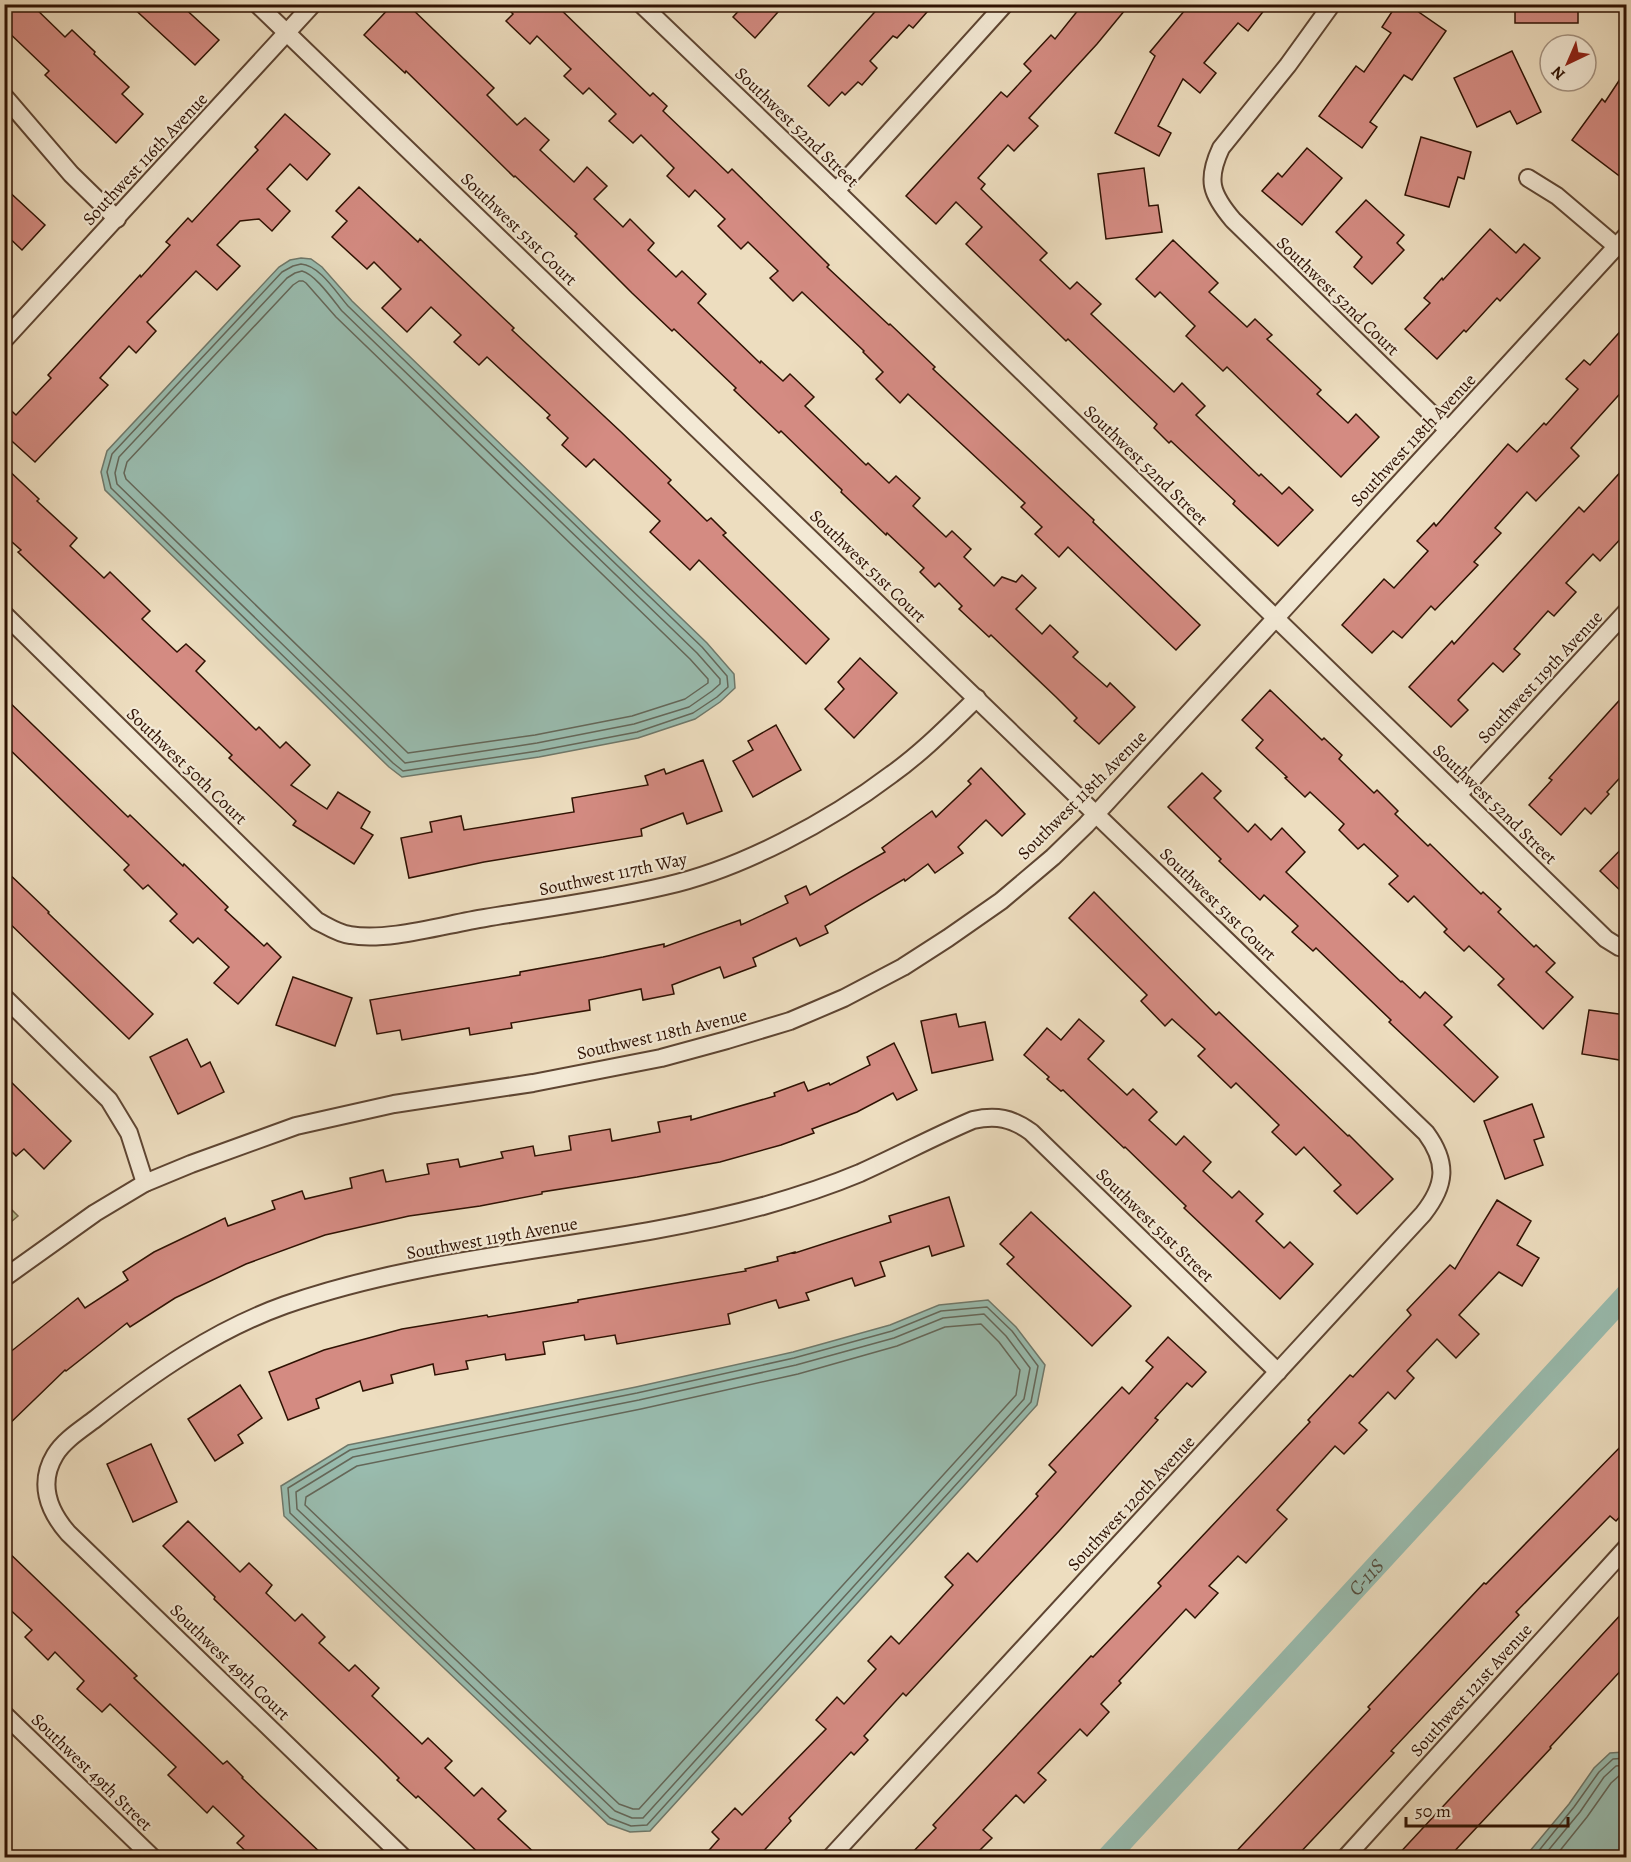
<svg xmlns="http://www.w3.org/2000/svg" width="1631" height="1862" font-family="Alegreya,serif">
  <rect width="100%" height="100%" fill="#edddbf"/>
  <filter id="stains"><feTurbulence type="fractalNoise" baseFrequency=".00333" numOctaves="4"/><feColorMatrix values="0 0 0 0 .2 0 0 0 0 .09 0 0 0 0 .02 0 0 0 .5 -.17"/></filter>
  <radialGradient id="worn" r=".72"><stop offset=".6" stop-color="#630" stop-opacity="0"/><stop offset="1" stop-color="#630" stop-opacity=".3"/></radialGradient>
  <!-- green -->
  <polygon fill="#bac091" stroke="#74694a" stroke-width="1.5" points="5,1203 18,1216 5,1227 4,1227"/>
  <!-- water -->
  <g fill="#99bcaf" stroke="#6f786a" stroke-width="1.5">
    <polygon points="301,258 311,259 322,267 352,301 707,643 734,674 735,688 720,702 695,719 638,738 539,757 402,777 389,767 105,490 101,472 107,451 279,267 290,260"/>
    <polygon points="988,1300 1016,1327 1045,1365 1037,1405 650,1831 630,1832 608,1824 284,1516 281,1486 348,1445 636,1387 793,1352 890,1325 939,1305"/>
    <polygon points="1624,1752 1626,1753 1626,1857 1525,1857 1569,1804 1594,1768 1610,1753"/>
  </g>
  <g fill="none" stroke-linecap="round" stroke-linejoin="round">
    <!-- shore -->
    <g stroke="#646759" stroke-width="1.5">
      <path d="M 301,264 C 319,265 336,292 348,306 L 702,647 L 727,676 L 728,687 L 717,697 L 693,713 L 637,732 L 538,751 L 403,771 L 393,763 L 111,488 L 107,472 L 112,454 L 282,272 L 293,266 Z"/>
      <path d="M 302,271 C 315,274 333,300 342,311 L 697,653 L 720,679 L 720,684 L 712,691 L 689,707 L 634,724 L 537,743 L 405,763 L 117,484 L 115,473 L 119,457 L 287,278 L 295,273 Z"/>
      <polygon points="299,281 303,281 306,283 336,317 690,659 708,679 708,683 685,699 632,716 535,735 408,753 126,479 124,473 127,462 293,285"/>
      <polygon points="987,1307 1012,1331 1038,1366 1031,1402 647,1825 631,1826 610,1818 290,1513 288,1488 350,1450 637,1393 794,1358 892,1331 941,1311"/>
      <polygon points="984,1314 1006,1336 1030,1368 1024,1399 643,1818 632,1818 615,1811 297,1509 296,1492 353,1457 639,1400 796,1365 894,1338 943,1318"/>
      <polygon points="981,1324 999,1342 1020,1370 1016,1395 639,1809 633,1809 619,1804 305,1505 306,1497 357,1466 641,1409 798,1374 897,1346 945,1327"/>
      <polyline points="1533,1858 1574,1807 1599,1772 1613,1759 1626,1758"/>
      <polyline points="1542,1858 1580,1812 1604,1777 1616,1766 1626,1765"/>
      <polyline points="1554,1858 1587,1817 1611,1783 1620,1775 1626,1774"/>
    </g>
    <!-- canal -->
    <path stroke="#99bcaf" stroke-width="22" id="s1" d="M 1107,1858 L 1626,1295"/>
  </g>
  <!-- building -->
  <g fill="#d48b82" stroke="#2f1203" stroke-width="1.5">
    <polygon points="4,4 31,4 65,37 72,30 95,52 94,54 129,87 122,94 143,114 116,143 45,75 49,71 4,28"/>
    <polygon points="129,4 180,4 219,40 195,65"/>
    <polygon points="393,4 407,4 494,88 487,95 517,125 525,118 549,140 540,150 574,182 587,167 607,186 594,199 623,227 630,219 654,243 648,250 676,277 682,271 706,294 698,303 760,363 761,361 783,381 790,374 814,397 805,406 866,465 868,463 889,483 896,476 920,498 913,506 946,537 952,531 971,549 964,557 994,586 1002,577 1016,582 1022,575 1036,588 1016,609 1042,634 1050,625 1078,652 1073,657 1107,687 1110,683 1135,707 1099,744 1074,721 1077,718 1056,697 991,635 989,637 959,609 962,606 939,583 935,587 920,572 924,568 887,533 886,535 841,492 842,490 781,431 779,433 734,390 736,388 674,329 672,331 632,293 575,236 577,234 515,176 514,177 406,71 405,73 364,35"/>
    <polygon points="503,4 555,4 650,96 653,93 667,106 663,111 728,173 732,169 829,265 827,267 889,325 890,324 935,367 933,369 1094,520 1093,522 1200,625 1176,650 1068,547 1059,557 1035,534 1042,527 1021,507 1025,503 908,394 900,403 876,379 883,372 863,352 864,351 802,292 793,301 770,278 778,271 748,242 741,249 718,226 725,219 695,190 689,197 667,176 674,168 641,135 633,143 609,121 616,114 589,88 583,94 564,76 571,69 537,36 530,44 506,21 513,14"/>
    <polygon points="745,4 785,4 755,38 733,17"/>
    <polygon points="882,4 934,4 913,28 909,25 897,38 893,36 870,61 877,68 862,85 858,82 845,95 842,92 829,106 808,86"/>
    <polygon points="1083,4 1130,4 1097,44 1029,118 1038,126 1014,151 1008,145 978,178 985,184 981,189 1047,253 1040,260 1070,289 1077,282 1101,304 1091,314 1174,392 1182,383 1205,406 1196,415 1259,476 1261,474 1282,494 1289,487 1313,510 1278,546 1233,504 1235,501 1171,441 1169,443 1154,428 1157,424 1068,339 1066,341 966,244 982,227 956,202 936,224 906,196 1001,92 1007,97 1031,71 1024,64 1051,35 1055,39"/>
    <polygon points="1190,4 1269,4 1248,31 1238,23 1204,63 1216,73 1200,93 1183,79 1158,126 1171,133 1159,156 1115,133 1155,56 1150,52"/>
    <polygon points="1397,4 1407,4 1446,31 1412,80 1404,75 1370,122 1377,127 1362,148 1319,116 1356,66 1364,72 1391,33 1382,27"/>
    <rect x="1515" y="4" width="63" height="19"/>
    <polygon points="1512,51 1541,112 1517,124 1510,111 1477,127 1454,78"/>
    <polygon points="1626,70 1626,181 1572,140 1602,99 1605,102"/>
    <polygon points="285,114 330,154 307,180 290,164 267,189 290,211 272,231 259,219 240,221 217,245 240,266 217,290 196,271 147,322 156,331 136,353 129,346 100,378 108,385 35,462 4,434 4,404 16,415 51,378 48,375 140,275 141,277 170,245 166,242 188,218 192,222 258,150 255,147"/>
    <polygon points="1421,137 1471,152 1464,179 1458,177 1449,207 1405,195"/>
    <polygon points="1307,148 1342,178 1302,225 1262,191 1278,173 1282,177"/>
    <polygon points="1144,168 1149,206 1158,205 1162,232 1106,239 1098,174"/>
    <polygon points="4,187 45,225 22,250 4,233"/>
    <polygon points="359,187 418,242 420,239 514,328 512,330 620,431 671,480 668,483 707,521 711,518 726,533 723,535 829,639 806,664 699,560 690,570 650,532 660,521 594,459 586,467 562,445 568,438 547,418 550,415 487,357 479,365 454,342 461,335 431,307 407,332 382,308 401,289 374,262 367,269 332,237 347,221 336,211"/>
    <polygon points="1366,200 1404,235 1397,243 1404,250 1372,284 1354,267 1362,257 1336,232"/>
    <polygon points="1490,229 1516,253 1524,244 1540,258 1500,301 1497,298 1466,332 1464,330 1437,359 1405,329 1430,303 1424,298 1442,278 1443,280"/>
    <polygon points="1173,240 1218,283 1209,292 1247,327 1255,319 1272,335 1267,339 1321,390 1317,394 1348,423 1356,414 1379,437 1341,477 1227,367 1223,371 1186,336 1195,326 1160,292 1155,297 1136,279"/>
    <polygon points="1626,325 1626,387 1571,448 1579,456 1536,501 1527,492 1495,528 1501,533 1474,562 1478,565 1435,610 1431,606 1402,638 1393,631 1372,653 1342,625 1384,579 1394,588 1428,551 1417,541 1434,523 1436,526 1508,444 1517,452 1544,423 1546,425 1578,389 1566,379 1584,360 1590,365"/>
    <polygon points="4,466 39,499 37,501 77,538 70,546 104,578 110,572 150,611 142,619 177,652 186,644 205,661 196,671 256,730 259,727 280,748 286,742 310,765 291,785 327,809 338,792 370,812 361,828 373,835 354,864 293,825 296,821 229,758 232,755 18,552 21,550 4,535"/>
    <polygon points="1626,466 1626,533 1600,561 1593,554 1566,583 1576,592 1554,616 1548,611 1514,649 1520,654 1503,672 1493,663 1458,700 1468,710 1451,727 1409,687 1452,641 1454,644 1579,507 1584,512"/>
    <polygon points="860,658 897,693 854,738 825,709 844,689 838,682"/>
    <polygon points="1270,690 1322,740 1324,738 1342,755 1339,759 1374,793 1377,790 1398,811 1395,814 1428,846 1430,844 1481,894 1483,892 1501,909 1498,912 1534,947 1536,945 1555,963 1546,972 1573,997 1543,1029 1498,985 1504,979 1469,946 1464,951 1444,932 1447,929 1414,896 1408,902 1389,884 1398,876 1364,844 1358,849 1339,830 1344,824 1310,792 1305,797 1285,778 1287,777 1256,748 1263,740 1242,720"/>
    <polygon points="1626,693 1626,771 1607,792 1609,794 1591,814 1585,808 1561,835 1529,805 1552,780 1549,778"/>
    <polygon points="4,697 128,817 130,815 183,866 184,864 228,907 225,910 264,946 267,943 281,957 238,1004 214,983 229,967 198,938 193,943 170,921 177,914 148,885 143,889 124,870 129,865 4,744"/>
    <polygon points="776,725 801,770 753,797 733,761 753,750 748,741"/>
    <polygon points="703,760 722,811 687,824 683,813 641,829 642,836 484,862 409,878 401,838 432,832 430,822 461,816 464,830 574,812 572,798 648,785 645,776 664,769 666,774"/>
    <polygon points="981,768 1025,814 1002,836 986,820 958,847 963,853 935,873 928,864 905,881 904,879 825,926 828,933 800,946 796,938 753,958 756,966 724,978 720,967 672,985 674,994 643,1000 641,989 589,1000 590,1010 511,1023 512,1028 470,1035 469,1028 402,1040 400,1030 377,1034 370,1000 520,975 520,972 603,957 664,944 664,947 740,920 741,925 788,903 785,896 806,886 810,895 885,852 882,848 932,811 936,817 971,784 968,781"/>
    <polygon points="1202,773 1221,791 1214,798 1248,832 1255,824 1271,840 1282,828 1305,852 1286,872 1401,982 1402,981 1420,998 1425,992 1452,1017 1444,1025 1498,1077 1474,1102 1389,1022 1391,1020 1316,948 1313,951 1292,932 1298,926 1264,895 1260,900 1219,861 1221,859 1168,807"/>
    <polygon points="1626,844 1626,896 1600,871"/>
    <polygon points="4,869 49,912 48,913 153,1014 129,1039 4,918"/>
    <polygon points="1094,892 1216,1015 1219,1012 1348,1136 1349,1135 1393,1179 1357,1214 1334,1191 1341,1185 1304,1147 1296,1155 1272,1132 1279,1125 1236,1083 1231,1088 1198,1056 1205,1049 1172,1019 1165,1026 1141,1001 1147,995 1069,918"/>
    <polygon points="293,977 352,998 335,1046 276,1025"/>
    <polygon points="1589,1010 1626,1015 1626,1061 1582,1054"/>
    <polygon points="956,1014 959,1027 985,1022 993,1060 932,1073 921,1021"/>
    <polygon points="1079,1019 1104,1041 1088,1059 1127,1095 1133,1089 1157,1112 1149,1120 1176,1145 1184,1136 1211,1162 1203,1171 1232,1198 1239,1191 1263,1214 1256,1221 1284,1248 1290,1242 1313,1264 1280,1299 1184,1208 1186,1206 1125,1147 1124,1148 1063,1090 1061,1091 1047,1079 1049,1077 1024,1055 1047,1028 1061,1040"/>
    <polygon points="187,1039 201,1067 210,1062 224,1092 178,1114 150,1057"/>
    <polygon points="894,1043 917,1090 897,1100 893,1093 857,1112 812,1129 814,1133 781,1145 720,1162 637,1177 542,1192 542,1194 480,1206 409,1216 325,1235 246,1264 175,1298 130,1327 127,1323 66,1371 65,1370 4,1429 4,1357 78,1298 85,1308 128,1280 123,1272 154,1252 225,1218 228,1226 275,1209 272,1201 302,1191 305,1199 352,1188 350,1178 383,1170 386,1182 429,1174 427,1164 458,1159 460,1167 503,1158 501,1152 533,1146 535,1156 571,1150 569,1136 610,1129 612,1141 660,1132 658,1122 691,1116 691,1120 775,1096 774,1093 804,1082 808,1091 829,1083 830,1085 870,1065 867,1057"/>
    <polygon points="4,1075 71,1141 44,1169 24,1149 16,1156 4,1144"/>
    <polygon points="1532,1104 1544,1137 1534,1140 1543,1165 1505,1179 1484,1121"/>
    <polygon points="949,1197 964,1246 932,1256 929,1246 880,1262 885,1276 855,1286 852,1278 806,1293 809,1300 779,1308 776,1300 728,1314 730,1324 617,1344 615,1335 585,1340 584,1335 543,1342 545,1354 506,1360 505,1354 466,1361 468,1369 435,1375 433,1364 391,1375 393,1383 363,1391 360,1381 316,1399 319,1408 288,1420 269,1372 324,1350 402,1329 487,1315 488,1317 578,1302 578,1300 746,1271 745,1269 778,1261 777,1257 795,1252 795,1253 891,1222 889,1216"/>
    <polygon points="1497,1200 1531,1221 1517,1245 1539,1258 1522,1286 1499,1272 1459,1315 1479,1334 1456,1358 1437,1339 1407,1371 1414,1378 1395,1399 1388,1392 1359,1423 1367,1430 1344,1454 1335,1446 1277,1510 1287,1519 1246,1563 1238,1556 1209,1586 1218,1593 1195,1618 1186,1609 1119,1681 1121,1683 1101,1704 1109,1712 1087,1736 1080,1729 1038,1773 1046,1780 1024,1803 1016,1795 983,1830 992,1838 973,1857 908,1857 936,1828 933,1825 1091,1656 1093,1657 1161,1586 1158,1583 1310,1422 1308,1420 1350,1375 1353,1377 1411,1315 1407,1310 1450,1265 1455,1269"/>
    <polygon points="1031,1212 1131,1306 1092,1346 1007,1264 1014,1257 1000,1244"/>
    <polygon points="1168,1337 1206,1372 1192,1387 1187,1383 1155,1418 1158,1420 1059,1531 906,1696 903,1693 864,1736 868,1740 854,1755 851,1752 789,1818 791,1821 758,1857 703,1857 719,1839 712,1832 735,1808 742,1815 826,1729 816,1720 837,1697 844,1704 876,1669 868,1661 891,1636 899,1644 953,1585 945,1577 968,1553 977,1562 1038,1496 1036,1494 1056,1472 1049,1465 1122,1387 1129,1394 1153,1367 1146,1361"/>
    <polygon points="240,1385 262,1418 238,1435 243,1443 215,1461 188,1419"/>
    <polygon points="1626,1441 1626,1510 1616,1521 1610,1516 1516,1612 1519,1615 1391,1751 1394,1753 1296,1857 1231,1857 1370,1709 1368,1707 1484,1583 1486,1584"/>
    <polygon points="151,1444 177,1502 133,1522 107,1464"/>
    <polygon points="188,1521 240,1572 249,1563 272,1585 266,1593 295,1621 302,1614 325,1637 319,1643 349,1671 355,1665 379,1688 372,1696 422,1744 428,1738 452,1761 445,1768 474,1796 482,1788 506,1811 498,1819 539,1857 483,1857 418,1796 416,1798 397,1780 399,1778 378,1757 214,1599 215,1597 163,1546"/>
    <polygon points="4,1548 137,1676 134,1678 223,1764 227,1761 243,1777 242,1778 325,1857 252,1857 237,1843 244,1836 213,1806 207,1813 168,1775 176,1767 110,1704 102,1712 77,1689 84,1681 55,1652 48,1660 25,1637 32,1630 4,1604"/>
    <polygon points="1626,1609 1626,1665 1550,1747 1551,1748 1449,1857 1396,1857"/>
  </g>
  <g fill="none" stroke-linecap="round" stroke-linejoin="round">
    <defs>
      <g id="street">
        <path d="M 257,4 L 1426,1133 C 1448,1163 1446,1185 1423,1214 L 830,1858"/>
        <polyline points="641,4 836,191 1606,939 1619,947 1626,949"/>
        <path d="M 1332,4 L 1288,65 L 1221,148 C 1206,180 1211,194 1233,220 L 1448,430"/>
        <polyline points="4,96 71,174 117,219"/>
        <polyline points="1528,178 1557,196 1617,247"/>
        <polyline points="836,191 1005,4"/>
        <polyline points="4,340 313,4"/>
        <path d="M 4,614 L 317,921 C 327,926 339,934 350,935 C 388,942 446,924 485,918 C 545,908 606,900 665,886 C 741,869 830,821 892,774 C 923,752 950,724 977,698"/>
        <polyline points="1458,795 1626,612"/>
        <polyline points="4,997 109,1100 129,1133 145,1183"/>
        <polyline points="4,1278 95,1213 145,1183 191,1164 296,1126 394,1104 533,1083 661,1058 727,1040 790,1021 844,998 903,967 948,938 1001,901 1053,857 1086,825 1626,236"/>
        <polyline points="4,1714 153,1858"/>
        <path d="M 404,1858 L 68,1533 C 48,1510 38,1483 55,1455 C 64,1440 82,1429 95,1419 C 153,1373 215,1330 285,1305 C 439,1251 606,1249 763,1206 C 795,1197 829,1186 860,1173 C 898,1156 935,1136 973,1120 C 996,1115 1012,1118 1031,1132 L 1278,1372"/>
        <polyline points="1345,1858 1626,1548"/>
      </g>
    </defs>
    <!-- street casing -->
    <use href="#street" stroke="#5e4532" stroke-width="20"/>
    <!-- street -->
    <use href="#street" stroke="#f3e9d5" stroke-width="16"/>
  </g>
  <g text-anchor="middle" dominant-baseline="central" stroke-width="4.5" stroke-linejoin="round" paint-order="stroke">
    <!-- street labels -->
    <g font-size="18" fill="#2f1203" stroke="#f3e9d5">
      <text transform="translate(797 127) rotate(44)">Southwest 52nd Street</text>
      <text transform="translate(145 159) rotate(-47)">Southwest 116th Avenue</text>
      <text transform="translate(519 229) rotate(44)">Southwest 51st Court</text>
      <text transform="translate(1338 296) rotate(44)">Southwest 52nd Court</text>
      <text transform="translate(1413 440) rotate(-47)">Southwest 118th Avenue</text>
      <text transform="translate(1146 465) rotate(44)">Southwest 52nd Street</text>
      <text transform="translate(868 566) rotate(44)">Southwest 51st Court</text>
      <text transform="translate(1540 677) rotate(-47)">Southwest 119th Avenue</text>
      <text transform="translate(187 766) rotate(44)">Southwest 50th Court</text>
      <text transform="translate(1082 795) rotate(-45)">Southwest 118th Avenue</text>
      <text transform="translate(1495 804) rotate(44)">Southwest 52nd Street</text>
      <text transform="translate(613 874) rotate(-12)">Southwest 117th Way</text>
      <text transform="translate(1218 904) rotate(44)">Southwest 51st Court</text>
      <text transform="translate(662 1034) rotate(-13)">Southwest 118th Avenue</text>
      <text transform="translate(1155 1225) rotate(44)">Southwest 51st Street</text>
      <text transform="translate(492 1238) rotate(-10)">Southwest 119th Avenue</text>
      <text transform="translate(1131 1503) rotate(-47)">Southwest 120th Avenue</text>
      <text transform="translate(230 1662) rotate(44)">Southwest 49th Court</text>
      <text transform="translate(1471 1690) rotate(-48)">Southwest 121st Avenue</text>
      <text transform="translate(92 1772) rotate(44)">Southwest 49th Street</text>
    </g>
    <!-- water labels -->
    <g font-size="20" font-style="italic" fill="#544e3f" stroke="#f3e9d5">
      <text stroke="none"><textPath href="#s1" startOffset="382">C-11S</textPath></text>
    </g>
  </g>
  <!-- margin -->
  <rect width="1631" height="1862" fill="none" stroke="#edddbf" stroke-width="24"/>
  <rect x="6" y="6" width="1619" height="1850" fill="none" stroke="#2f1203" stroke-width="3"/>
  <rect x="12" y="12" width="1607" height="1838" fill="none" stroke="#2f1203" stroke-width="1.5"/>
  <!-- north arrow -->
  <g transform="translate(1568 63) rotate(224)"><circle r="28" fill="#f3e9d5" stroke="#a59381" stroke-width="1.5"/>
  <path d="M0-4.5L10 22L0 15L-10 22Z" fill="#8f2418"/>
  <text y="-9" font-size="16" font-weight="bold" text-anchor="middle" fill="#2f1203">N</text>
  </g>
  <!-- scale -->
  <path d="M1406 1817v9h162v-9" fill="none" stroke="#2f1203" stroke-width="3"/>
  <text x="1415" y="1817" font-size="18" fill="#2f1203" stroke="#f3e9d5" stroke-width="4.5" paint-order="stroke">50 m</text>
  <rect width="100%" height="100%" filter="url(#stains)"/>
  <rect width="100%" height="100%" fill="url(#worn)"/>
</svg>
